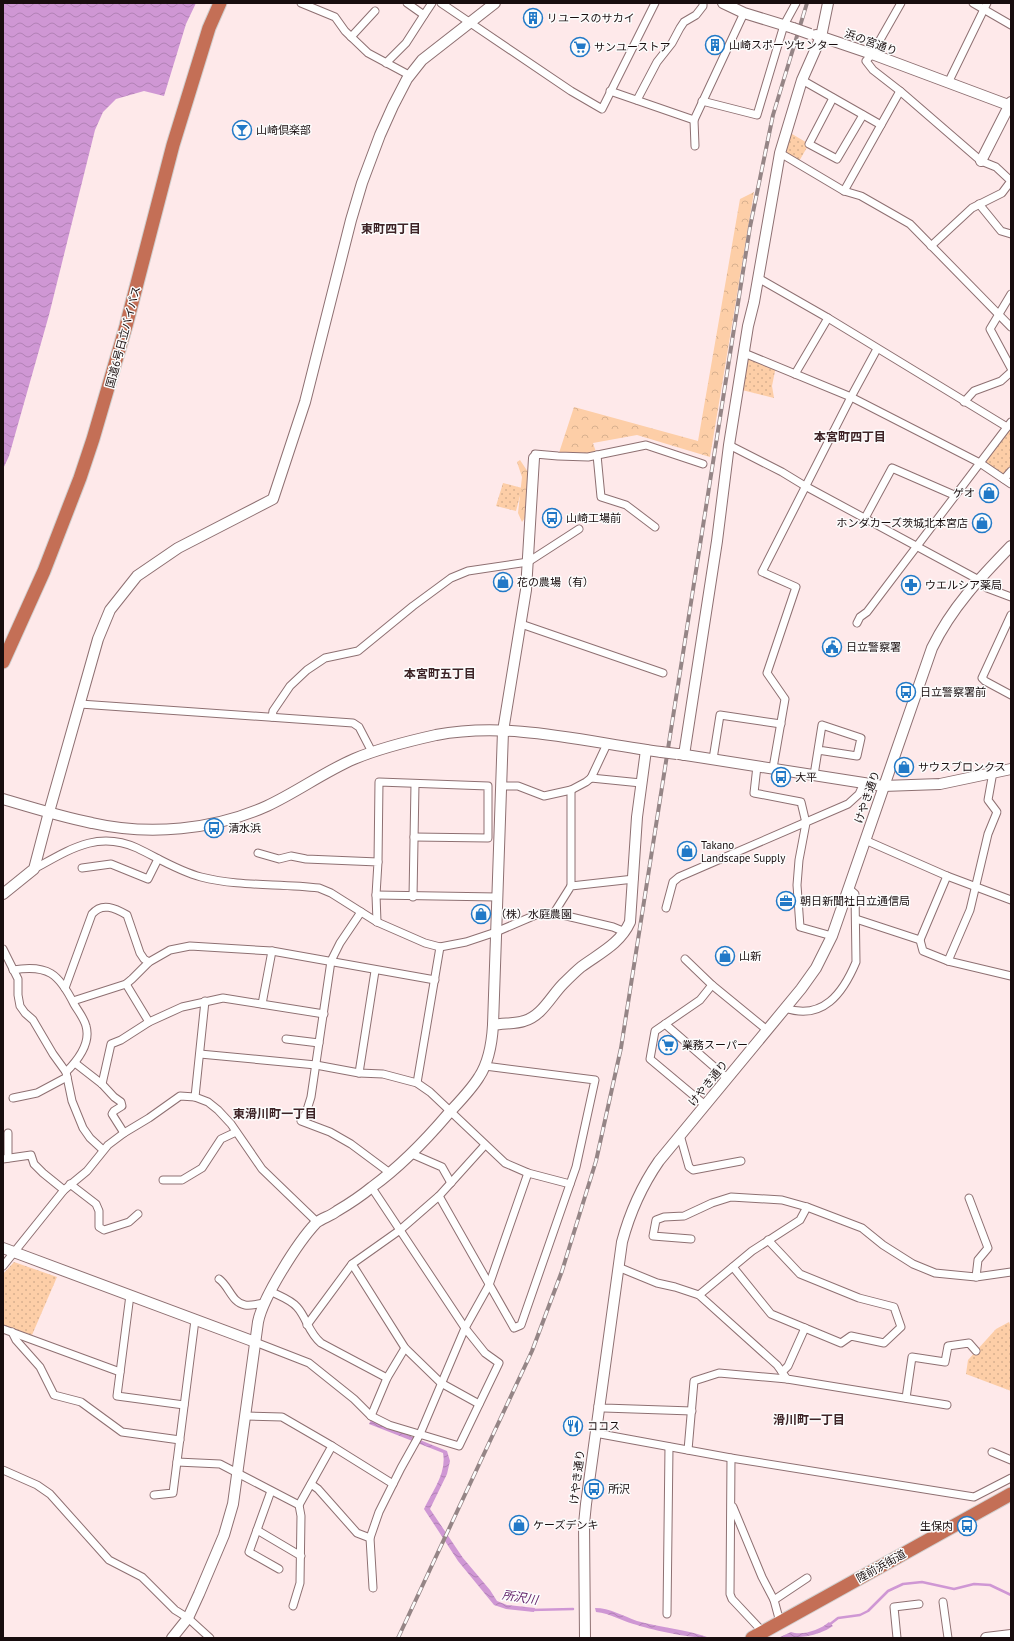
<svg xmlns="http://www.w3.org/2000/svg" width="1014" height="1641" font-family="'PT Sans','Noto Sans JP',sans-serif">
  <defs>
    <pattern id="forest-crowns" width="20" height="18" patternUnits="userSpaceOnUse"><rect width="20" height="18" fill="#fdcea7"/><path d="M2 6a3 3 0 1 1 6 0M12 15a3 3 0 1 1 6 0" fill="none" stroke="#d8b08f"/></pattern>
    <pattern id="park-dots" width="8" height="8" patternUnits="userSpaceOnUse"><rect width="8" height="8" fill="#fdcea7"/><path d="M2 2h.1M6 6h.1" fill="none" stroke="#d8b08f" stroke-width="1.8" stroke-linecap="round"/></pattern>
    <pattern id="water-waves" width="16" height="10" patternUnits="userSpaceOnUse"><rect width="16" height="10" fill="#cf97d4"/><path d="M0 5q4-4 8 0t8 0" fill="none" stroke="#b181b5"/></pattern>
  </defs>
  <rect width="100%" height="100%" fill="#fee9ea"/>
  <!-- forest -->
  <g fill="url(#forest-crowns)">
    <polygon points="754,192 710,457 637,435 593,443 597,455 558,456 574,407 698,441 740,199"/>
    <polygon points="520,460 528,472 525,518 522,522 518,513 522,477 517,462"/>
  </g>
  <!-- park -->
  <g fill="url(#park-dots)">
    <polygon points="787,131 809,144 798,163 780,153"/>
    <polygon points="744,353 776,366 772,386 774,398 738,389"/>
    <polygon points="1011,427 1011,468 1003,475 985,462"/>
    <polygon points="503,483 522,488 516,511 496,506"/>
    <polygon points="14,1262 57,1277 32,1335 3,1326 3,1274"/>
    <polygon points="1009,1322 1011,1327 1011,1391 966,1374 968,1360 996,1329"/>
  </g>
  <!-- water -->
  <g fill="url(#water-waves)">
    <polygon points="3,3 196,3 186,24 164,96 144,91 116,99 103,112 95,130 49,315 9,456 3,469"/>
    <path d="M 371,1420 L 447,1451 L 450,1461 L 447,1474 L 430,1509 L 463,1558 L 490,1590 L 497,1601 L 507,1605 L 535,1608 L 534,1612 L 506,1609 L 494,1605 L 458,1561 L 424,1509 C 432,1492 447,1473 443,1453 L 369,1424 Z"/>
    <path d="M 595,1608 C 610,1608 623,1616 637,1621 C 661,1628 686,1629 710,1638 C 690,1638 656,1631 637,1625 C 623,1622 610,1613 596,1612 Z"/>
    <path d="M 829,1622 L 833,1626 C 817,1637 797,1638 778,1638 L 791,1632 C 802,1636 820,1630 829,1622 Z"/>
  </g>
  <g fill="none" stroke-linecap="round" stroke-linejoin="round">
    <!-- stream -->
    <g stroke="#cf97d4" stroke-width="2.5">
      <polyline points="531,1610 573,1609"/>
      <polyline points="829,1625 838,1618 860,1615 868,1611 888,1591 903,1584 922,1582 954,1589 974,1584 990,1585 1011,1595"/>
    </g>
    <defs>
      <g id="street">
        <polyline points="301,3 335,17 345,31 368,53 409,75"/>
        <polyline points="407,3 424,15 432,3"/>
        <polyline points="441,3 571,91 602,109 655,3"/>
        <polyline points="901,3 872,54 866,61 873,70 900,91 981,161 996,167 1011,181 1002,193 972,208 931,246"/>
        <polyline points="973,3 1011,25"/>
        <polyline points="351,37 375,11"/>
        <polyline points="386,63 406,43 424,15"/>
        <polyline points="802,80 881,125"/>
        <polyline points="948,83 987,3"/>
        <polyline points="610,91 694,120"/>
        <polyline points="833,98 809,144 837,159 863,115"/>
        <polyline points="637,100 657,62 672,43 680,28 684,22 696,15 703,6 703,3"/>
        <polyline points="702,101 757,115 784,25 796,3"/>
        <polyline points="695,146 694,120 744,13"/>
        <polyline points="780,153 844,191 861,196 910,224 1011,327"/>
        <polyline points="844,191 900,91"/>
        <polyline points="979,204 1001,231 1011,234"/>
        <polyline points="758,278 828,318 1007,427"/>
        <polyline points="1011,294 990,329 1011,368"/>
        <polyline points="744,353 851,397 980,463 1011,484"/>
        <polyline points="795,374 828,318"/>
        <polyline points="964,402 974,391 1001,381 1011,372"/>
        <polyline points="729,445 782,472 805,486 979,580 987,588 1011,597"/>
        <polyline points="597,455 601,497 626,505 655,527"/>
        <polyline points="534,458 535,454 558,456 588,457 646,445 703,464"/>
        <polyline points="1004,479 1011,471"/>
        <polyline points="865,518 892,468 954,495"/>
        <polyline points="1011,615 982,678 985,681 1011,695"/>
        <polyline points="857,623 860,617 867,612 1011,422"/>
        <polyline points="521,624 663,673"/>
        <polyline points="80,704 353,723 359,727 372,752"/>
        <polyline points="272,717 273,711 290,686 307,670 325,658 358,651 413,606 451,578 468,571 528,562 579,529"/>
        <polyline points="713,759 720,715 781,724"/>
        <polyline points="757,766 754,793 801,802 806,823 799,860 797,885 800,927 832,936"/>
        <polyline points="773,768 785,699 767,673 796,587 762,572 851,397 877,349"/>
        <polyline points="814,775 822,725 861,738 857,756 818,750"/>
        <polyline points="591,778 641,783"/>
        <polyline points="501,786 518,786 544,796 571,790 586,782 591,778 607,744"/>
        <polyline points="865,840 947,876 1011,900"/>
        <polyline points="258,853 279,859 291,856 306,859 378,862 376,895 377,922"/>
        <polyline points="378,862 379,782 488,786 488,838 414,837"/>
        <polyline points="82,868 111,864 148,879 158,859"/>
        <path d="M 34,869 C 69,850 97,830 137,848 C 158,858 178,871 201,877 C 240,887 280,883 319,888 L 331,893 L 377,922 L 425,943 L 440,947 L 466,942 L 496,932 L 538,914 L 554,913 L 613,927 L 625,932"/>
        <polyline points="571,886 571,790"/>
        <polyline points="376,895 497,897"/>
        <polyline points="413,897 415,784"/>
        <polyline points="666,908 673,882 679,877 848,804 859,794 864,783"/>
        <polyline points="361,912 340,943 331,961 311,1097 306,1113 301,1121 330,1132 351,1144 390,1173"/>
        <polyline points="554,913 571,886 634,879"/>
        <polyline points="856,919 920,940 923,951 948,961 1011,976"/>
        <polyline points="920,940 947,876"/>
        <polyline points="3,949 18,979 18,995 20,1006 25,1013 33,1020 53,1054 66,1072 72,1101 83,1128 90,1138 103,1150"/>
        <polyline points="685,959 712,985 767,1030"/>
        <polyline points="948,961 970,910 988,834 997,812 988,800 993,772"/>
        <path d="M 13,970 C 48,964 59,974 74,1004 C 78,1011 84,1018 86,1026 C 91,1043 77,1061 66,1072"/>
        <polyline points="126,984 149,1022"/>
        <path d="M 65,988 L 92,914 C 102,902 115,908 127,915 L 140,953 L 144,959 L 149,962"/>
        <polyline points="73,1001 126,984 132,979 149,962 170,950 190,946 272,951 435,980"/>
        <polyline points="262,1004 272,951"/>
        <path d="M 785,1008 C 823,1021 843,993 856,962 L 855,894 L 848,888"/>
        <polyline points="665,1024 727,1078"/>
        <polyline points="286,1039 319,1043"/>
        <polyline points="200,1054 316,1065 359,1073 383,1074 417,1083 430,1092 505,1163 528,1173 570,1184"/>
        <polyline points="75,1063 102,1084 114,1097 121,1102 122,1106 114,1111 112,1114 124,1133"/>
        <polyline points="359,1073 375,971"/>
        <polyline points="417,1083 440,947"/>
        <polyline points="102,1084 111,1044 121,1040 149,1022 182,1007 223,998 324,1014"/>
        <polyline points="195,1097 205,1001"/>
        <polyline points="13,1098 37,1093 67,1077"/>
        <polyline points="705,1105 650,1059 655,1031 700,1000 712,985"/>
        <polyline points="680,1135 689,1167 693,1170 741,1161"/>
        <polyline points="412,1154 442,1167 451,1183"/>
        <polyline points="8,1158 8,1133"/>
        <polyline points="3,1159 31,1155 34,1164 43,1173 64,1190"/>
        <polyline points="163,1180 182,1180 202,1168 221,1139 236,1132"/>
        <polyline points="70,1184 96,1204 99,1211 99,1227 104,1230 129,1222 138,1214"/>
        <polyline points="439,1196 514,1328 521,1325 576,1167 595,1080 485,1066"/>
        <polyline points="969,1198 988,1248 978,1260 976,1277"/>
        <polyline points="691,1239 653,1236 656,1220 664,1217 684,1216 712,1203 731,1197 782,1200 807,1207 862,1228 883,1245 913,1264 935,1273 976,1277 1011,1272"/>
        <polyline points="352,1264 405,1348 441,1383 479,1404"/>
        <polyline points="3,1266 64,1190 87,1171 108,1145 124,1133 149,1118 180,1096 195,1097 208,1102 218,1110 231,1124 262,1169 317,1222"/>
        <polyline points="618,1267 657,1283 675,1287 699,1295 777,1365 787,1379 947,1405"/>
        <polyline points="733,1267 771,1314 841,1343 851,1336 884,1343 901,1327 894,1307 859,1298 800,1274 768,1240"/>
        <path d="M 219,1279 C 229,1286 232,1303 245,1305 C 251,1306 258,1304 264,1303"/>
        <path d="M 270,1291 C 279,1296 290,1299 297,1307 C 307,1318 308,1332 321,1343 L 387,1378"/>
        <polyline points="130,1295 117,1396 184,1405"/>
        <polyline points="699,1295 752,1251 800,1220 807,1207"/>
        <polyline points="307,1325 352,1264 400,1230 439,1196 485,1145"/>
        <polyline points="3,1329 120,1372"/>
        <polyline points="12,1332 16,1340 40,1367 54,1395 81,1402 122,1432 180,1440"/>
        <polyline points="255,1342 309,1363 354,1399 371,1416 389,1425 459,1446 499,1363 485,1353 465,1328 372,1188"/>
        <polyline points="782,1372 788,1366 805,1328"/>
        <polyline points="906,1398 912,1357 945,1362 948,1346 969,1343 976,1351"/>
        <polyline points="598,1406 604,1408 692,1411"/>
        <polyline points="371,1416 387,1378 405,1348"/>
        <polyline points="595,1433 731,1458 974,1497 1011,1478"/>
        <polyline points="332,1446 393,1484"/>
        <polyline points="688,1450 694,1381 719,1373 787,1379"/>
        <polyline points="992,1452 1011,1460"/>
        <polyline points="731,1458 730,1594 732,1599 763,1632"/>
        <polyline points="177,1462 220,1464 299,1505 332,1446 282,1417 245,1416"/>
        <polyline points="3,1470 37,1485 50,1494 109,1560 142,1577 175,1610 188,1618 210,1638"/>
        <polyline points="311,1484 318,1489 357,1533 370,1538"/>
        <polyline points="271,1491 249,1552 279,1569"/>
        <polyline points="154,1495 173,1493 195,1320"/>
        <polyline points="733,1507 762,1577 774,1600 807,1578"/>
        <polyline points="257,1530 301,1556"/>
        <polyline points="373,1588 370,1538 379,1512 401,1468 420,1434 465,1328 489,1285 528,1173"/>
        <polyline points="774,1600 780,1622"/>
        <polyline points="943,1602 948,1638"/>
        <polyline points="293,1606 300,1583 301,1516 299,1505"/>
        <polyline points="667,1614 669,1447"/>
        <polyline points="897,1638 894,1607 919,1604"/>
      </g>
      <g id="secondary">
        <polyline points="723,3 744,13 793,28"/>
        <polyline points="816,35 872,54 1011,106"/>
        <polyline points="981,161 1011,102"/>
        <polyline points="679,754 883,786 940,784 1011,769"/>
        <polyline points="684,755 717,541 729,445 748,326 754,302 780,153 802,80 821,37 828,3"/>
        <path d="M 3,799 C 33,808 62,817 92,823 C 149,836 214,830 267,806 C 297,792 324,772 354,759 C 380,748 409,741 436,735 C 511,721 586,742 661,752"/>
        <polyline points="3,894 34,869 49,812 98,639 110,610 137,576 178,548 273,499 305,402 351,220 362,183 380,135 393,106 407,79 422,60 495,3"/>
        <path d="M 493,1025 C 503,1023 515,1024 524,1021 C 542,1016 551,996 563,984 C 569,978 575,972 581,967 C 600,953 620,944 630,922 L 637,817 L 646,750"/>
        <polyline points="3,1248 255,1342"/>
        <path d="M 172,1638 L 188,1618 L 199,1594 L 224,1535 L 233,1504 L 258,1322 C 263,1297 298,1242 316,1223 C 322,1218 331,1216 337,1211 C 349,1204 361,1196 372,1187 C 401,1166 425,1141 448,1114 C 459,1102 471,1090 479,1077 C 489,1062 492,1042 493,1025 L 503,731 L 526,590 L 534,458"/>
        <path d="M 585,1638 L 584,1524 L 586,1504 L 622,1242 C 630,1212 641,1187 659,1161 L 801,989 L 816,968 L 832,936 L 932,648 C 952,607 980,578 1011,546"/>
        <polyline points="986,1638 1011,1635"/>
      </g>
      <g id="highway">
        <polyline points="3,662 44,571 80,478 93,439 126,326 173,145 209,28 220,3"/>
        <polyline points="752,1638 1011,1494"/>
      </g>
    </defs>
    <!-- street casing -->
    <use href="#street" stroke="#8e7072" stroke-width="9"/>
    <!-- secondary casing -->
    <use href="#secondary" stroke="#8e7072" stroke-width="12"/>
    <!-- highway casing -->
    <use href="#highway" stroke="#d1cfcf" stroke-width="15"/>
    <!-- street -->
    <use href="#street" stroke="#fff" stroke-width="7"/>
    <!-- secondary -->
    <use href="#secondary" stroke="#fff" stroke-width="10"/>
    <!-- highway -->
    <use href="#highway" stroke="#c46f56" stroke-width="13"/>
    <defs>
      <polyline id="rail" points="398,1638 532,1351 562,1271 596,1161 621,1048 750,227 773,115 807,3"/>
    </defs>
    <!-- rail casing -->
    <use href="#rail" stroke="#958586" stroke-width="4"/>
    <!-- rail -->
    <use href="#rail" stroke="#fcfcfc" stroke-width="2.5" stroke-dasharray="8" stroke-linecap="butt"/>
    <defs>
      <g id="secondary-bridge">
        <polyline points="793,28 810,34"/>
        <polyline points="661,752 677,754"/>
      </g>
    </defs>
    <!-- secondary-bridge casing -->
    <use href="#secondary-bridge" stroke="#8e7072" stroke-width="12" stroke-linecap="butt"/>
    <!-- secondary-bridge -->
    <use href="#secondary-bridge" stroke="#fff" stroke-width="10"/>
  </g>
  <!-- icons -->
  <defs>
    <symbol id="building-ring" viewBox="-11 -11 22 22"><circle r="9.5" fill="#fcfcfc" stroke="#2179c7" stroke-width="1.5"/><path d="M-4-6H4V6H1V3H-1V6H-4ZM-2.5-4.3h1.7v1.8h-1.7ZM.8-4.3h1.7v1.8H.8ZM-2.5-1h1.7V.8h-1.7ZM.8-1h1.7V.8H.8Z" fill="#2179c7"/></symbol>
    <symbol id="supermarket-ring" viewBox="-11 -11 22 22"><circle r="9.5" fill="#fcfcfc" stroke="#2179c7" stroke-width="1.5"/><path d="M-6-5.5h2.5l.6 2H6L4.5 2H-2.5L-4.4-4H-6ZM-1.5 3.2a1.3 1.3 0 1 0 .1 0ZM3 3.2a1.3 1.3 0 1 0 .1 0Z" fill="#2179c7"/></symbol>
    <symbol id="bar-ring" viewBox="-11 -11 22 22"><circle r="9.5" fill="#fcfcfc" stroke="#2179c7" stroke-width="1.5"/><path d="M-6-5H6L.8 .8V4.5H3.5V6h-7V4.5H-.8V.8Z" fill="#2179c7"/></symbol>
    <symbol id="shop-ring" viewBox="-11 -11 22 22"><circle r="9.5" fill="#fcfcfc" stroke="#2179c7" stroke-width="1.5"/><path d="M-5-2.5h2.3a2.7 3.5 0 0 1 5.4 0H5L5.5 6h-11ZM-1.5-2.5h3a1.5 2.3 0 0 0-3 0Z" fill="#2179c7"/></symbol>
    <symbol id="bus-ring" viewBox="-11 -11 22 22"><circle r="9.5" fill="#fcfcfc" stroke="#2179c7" stroke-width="1.5"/><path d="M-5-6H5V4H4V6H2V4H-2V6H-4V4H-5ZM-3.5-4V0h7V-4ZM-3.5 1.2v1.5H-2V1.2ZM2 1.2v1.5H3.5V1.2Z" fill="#2179c7"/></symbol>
    <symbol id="pharmacy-ring" viewBox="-11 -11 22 22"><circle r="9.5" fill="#fcfcfc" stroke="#2179c7" stroke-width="1.5"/><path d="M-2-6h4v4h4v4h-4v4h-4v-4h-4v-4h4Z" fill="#2179c7"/></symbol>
    <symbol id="civic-ring" viewBox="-11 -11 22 22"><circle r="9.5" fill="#fcfcfc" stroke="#2179c7" stroke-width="1.5"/><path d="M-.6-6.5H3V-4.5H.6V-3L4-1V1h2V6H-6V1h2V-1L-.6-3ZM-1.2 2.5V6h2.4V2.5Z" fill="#2179c7"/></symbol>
    <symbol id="office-ring" viewBox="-11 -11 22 22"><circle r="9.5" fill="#fcfcfc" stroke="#2179c7" stroke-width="1.5"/><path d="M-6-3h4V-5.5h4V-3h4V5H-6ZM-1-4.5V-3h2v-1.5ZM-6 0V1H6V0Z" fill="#2179c7"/></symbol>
    <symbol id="restaurant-ring" viewBox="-11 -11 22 22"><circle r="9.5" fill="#fcfcfc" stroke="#2179c7" stroke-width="1.5"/><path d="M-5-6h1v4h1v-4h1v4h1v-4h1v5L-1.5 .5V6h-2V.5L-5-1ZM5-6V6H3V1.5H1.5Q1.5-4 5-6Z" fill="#2179c7"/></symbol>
  </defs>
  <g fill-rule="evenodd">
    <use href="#building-ring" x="522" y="7" width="22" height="22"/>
    <use href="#building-ring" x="704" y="34" width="22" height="22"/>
    <use href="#supermarket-ring" x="569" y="36" width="22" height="22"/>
    <use href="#bar-ring" x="231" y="119" width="22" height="22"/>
    <use href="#shop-ring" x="978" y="482" width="22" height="22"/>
    <use href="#bus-ring" x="541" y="507" width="22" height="22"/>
    <use href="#shop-ring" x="971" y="512" width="22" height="22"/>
    <use href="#shop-ring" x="492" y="571" width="22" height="22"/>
    <use href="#pharmacy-ring" x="900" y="574" width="22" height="22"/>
    <use href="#civic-ring" x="821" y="636" width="22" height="22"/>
    <use href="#bus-ring" x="895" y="681" width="22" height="22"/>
    <use href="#shop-ring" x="893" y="756" width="22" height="22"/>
    <use href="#bus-ring" x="770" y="766" width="22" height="22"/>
    <use href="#bus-ring" x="203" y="817" width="22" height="22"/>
    <use href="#shop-ring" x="676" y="840" width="22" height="22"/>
    <use href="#office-ring" x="775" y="890" width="22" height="22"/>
    <use href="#shop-ring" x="470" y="903" width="22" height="22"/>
    <use href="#shop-ring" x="714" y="945" width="22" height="22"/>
    <use href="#supermarket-ring" x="657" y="1034" width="22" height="22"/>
    <use href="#restaurant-ring" x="562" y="1415" width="22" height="22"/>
    <use href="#bus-ring" x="583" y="1478" width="22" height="22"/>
    <use href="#shop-ring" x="508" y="1514" width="22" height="22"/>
    <use href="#bus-ring" x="956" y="1515" width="22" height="22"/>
  </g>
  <g text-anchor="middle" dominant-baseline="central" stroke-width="3" stroke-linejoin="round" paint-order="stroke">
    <!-- poi labels -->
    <g font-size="11" fill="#180d0e" stroke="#fcfcfc" text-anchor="start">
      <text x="547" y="18">リユースのサカイ</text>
      <text x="729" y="45">山崎スポーツセンター</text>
      <text x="594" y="47">サンユーストア</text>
      <text x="256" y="130">山崎倶楽部</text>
      <text x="975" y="493" text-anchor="end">ゲオ</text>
      <text x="566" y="518">山崎工場前</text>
      <text x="968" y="523" text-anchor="end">ホンダカーズ茨城北本宮店</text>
      <text x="517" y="582">花の農場（有）</text>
      <text x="925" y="585">ウエルシア薬局</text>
      <text x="846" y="647">日立警察署</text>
      <text x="920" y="692">日立警察署前</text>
      <text x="918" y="767">サウスブロンクス</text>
      <text x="795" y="777">大平</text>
      <text x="228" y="828">清水浜</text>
      <text x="701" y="845">Takano<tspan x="701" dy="13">Landscape Supply</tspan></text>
      <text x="800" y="901">朝日新聞社日立通信局</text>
      <text x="495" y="914">（株）水庭農園</text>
      <text x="739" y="956">山新</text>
      <text x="682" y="1045">業務スーパー</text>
      <text x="587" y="1426">ココス</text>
      <text x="608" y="1489">所沢</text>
      <text x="533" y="1525">ケーズデンキ</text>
      <text x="953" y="1526" text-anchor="end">生保内</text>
    </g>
    <!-- street labels -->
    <g font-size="11" fill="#180d0e" stroke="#fcfcfc">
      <text transform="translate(871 42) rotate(20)">浜の宮通り</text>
      <text transform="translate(123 337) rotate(-75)">国道6号日立バイパス</text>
      <text transform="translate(867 797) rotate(-71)">けやき通り</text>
      <text transform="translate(708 1083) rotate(-51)">けやき通り</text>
      <text transform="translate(577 1477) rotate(-83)">けやき通り</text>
      <text transform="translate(881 1566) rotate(-29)">陸前浜街道</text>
    </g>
    <!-- neighbourhood labels -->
    <g font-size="12" font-weight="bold" fill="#3d2326" stroke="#fcfcfc">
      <text x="391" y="228">東町四丁目</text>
      <text x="850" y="436">本宮町四丁目</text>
      <text x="440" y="673">本宮町五丁目</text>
      <text x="275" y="1113">東滑川町一丁目</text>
      <text x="809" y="1419">滑川町一丁目</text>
    </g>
    <!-- water labels -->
    <g font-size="12" font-style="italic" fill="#5d1b65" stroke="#fcfcfc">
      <text transform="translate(520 1597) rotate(9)">所沢川</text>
    </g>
  </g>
  <!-- border -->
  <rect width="1014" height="1641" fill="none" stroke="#180d0e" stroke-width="8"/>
</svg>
